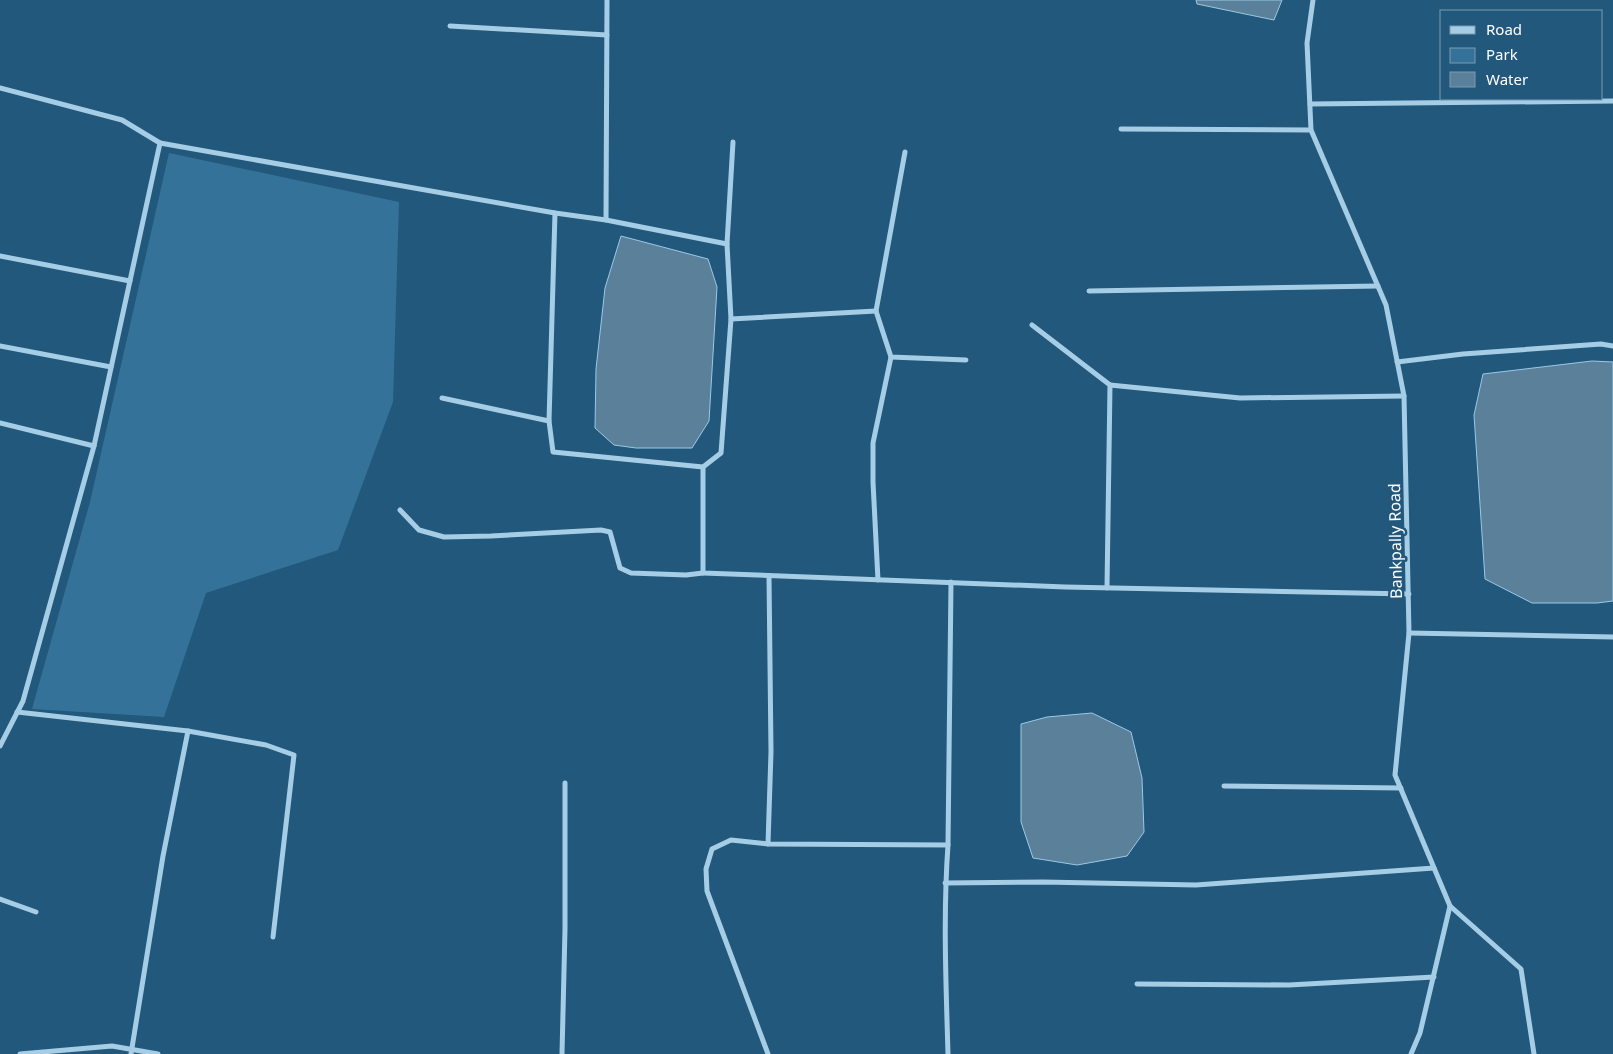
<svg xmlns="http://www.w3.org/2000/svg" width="1613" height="1054" font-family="'Noto Sans',sans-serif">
  <rect width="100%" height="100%" fill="#22587c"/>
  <!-- green -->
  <polygon fill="#35729a" points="169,153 399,202 393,402 338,550 206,593 164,717 32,709 90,502"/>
  <!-- water -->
  <g fill="#5a809a" stroke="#9ac9e7">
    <polygon points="1196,0 1282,0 1274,20 1197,4"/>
    <polygon points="621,236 708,259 717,287 709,421 692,448 636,448 614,445 595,428 596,369 605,288"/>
    <polygon points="1592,361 1613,362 1613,601 1597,603 1532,603 1485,579 1474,415 1483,374"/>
    <polygon points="1092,713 1131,732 1142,778 1144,832 1127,856 1077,865 1033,858 1021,822 1021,724 1047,717"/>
  </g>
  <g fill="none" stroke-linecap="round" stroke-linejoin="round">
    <!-- minor -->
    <g stroke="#a6cde6" stroke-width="5">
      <polyline points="1313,0 1307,43 1311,130 1386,305 1404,396 1409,633 1395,775 1450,906 1521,969 1534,1054"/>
      <polyline points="450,26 607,35"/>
      <polyline points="0,88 122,120 160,143"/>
      <polyline points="1310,104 1613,101"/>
      <polyline points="1121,129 1311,130"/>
      <polyline points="905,152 876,311 891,357 966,360"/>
      <polyline points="555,213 549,421 553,452 703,467 721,453 731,319 727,244 733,142"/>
      <polyline points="606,220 607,0"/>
      <polyline points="0,256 130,281"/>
      <polyline points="1089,291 1378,286"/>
      <polyline points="731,319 876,311"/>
      <polyline points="1032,325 1110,385 1107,588"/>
      <polyline points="0,346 111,367"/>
      <polyline points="1397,362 1463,354 1601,344 1613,346"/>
      <polyline points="1110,385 1240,398 1404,396"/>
      <polyline points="442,398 549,421"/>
      <polyline points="0,423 94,446"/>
      <polyline points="703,467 703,573 1065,587 1409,594"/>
      <polyline points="400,510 419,530 444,537 491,536 601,530 610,532 620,568 631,573 686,575 703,573"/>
      <polyline points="878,580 873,482 873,443 891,357"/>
      <polyline points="1409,633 1613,637"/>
      <polyline points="17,712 188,731 266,745 294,755 273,937"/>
      <polyline points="0,746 23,701 94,446 160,143 555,213 606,220 727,244"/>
      <polyline points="1224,786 1401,788"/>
      <polyline points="768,844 771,752 769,576"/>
      <polyline points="945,883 1043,882 1196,885 1434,868"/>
      <polyline points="0,899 36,912"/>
      <polyline points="1137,984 1289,985 1434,977"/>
      <polyline points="20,1054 112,1046 158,1054"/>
      <polyline points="131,1054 163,856 188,731"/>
      <polyline points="562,1054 565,929 565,783"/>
      <polyline points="768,1054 707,891 706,869 712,849 731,840 768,844 948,845 951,582"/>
      <path d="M 948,1054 C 946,984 943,915 948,845"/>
      <polyline points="1411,1054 1420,1033 1450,906"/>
    </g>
  </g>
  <g text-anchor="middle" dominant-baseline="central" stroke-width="5" stroke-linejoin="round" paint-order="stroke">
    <!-- street labels -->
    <g font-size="16" fill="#fff" stroke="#22587c">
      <text transform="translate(1395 541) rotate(-91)">Bankpally Road</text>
    </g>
  </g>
  <!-- legend -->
  <rect x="1440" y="10" width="162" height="90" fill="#22587c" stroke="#7a9bb0"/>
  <rect x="1450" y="26" width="25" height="8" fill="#a6cde6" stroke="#7a9bb0"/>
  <text x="1486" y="35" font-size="15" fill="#ffffff">Road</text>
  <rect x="1450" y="48" width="25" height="15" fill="#35729a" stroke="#7a9bb0"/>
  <text x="1486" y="60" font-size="15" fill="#ffffff">Park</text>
  <rect x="1450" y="72" width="25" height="15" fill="#5a809a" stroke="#7a9bb0"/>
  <text x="1486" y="85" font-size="15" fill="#ffffff">Water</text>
</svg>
